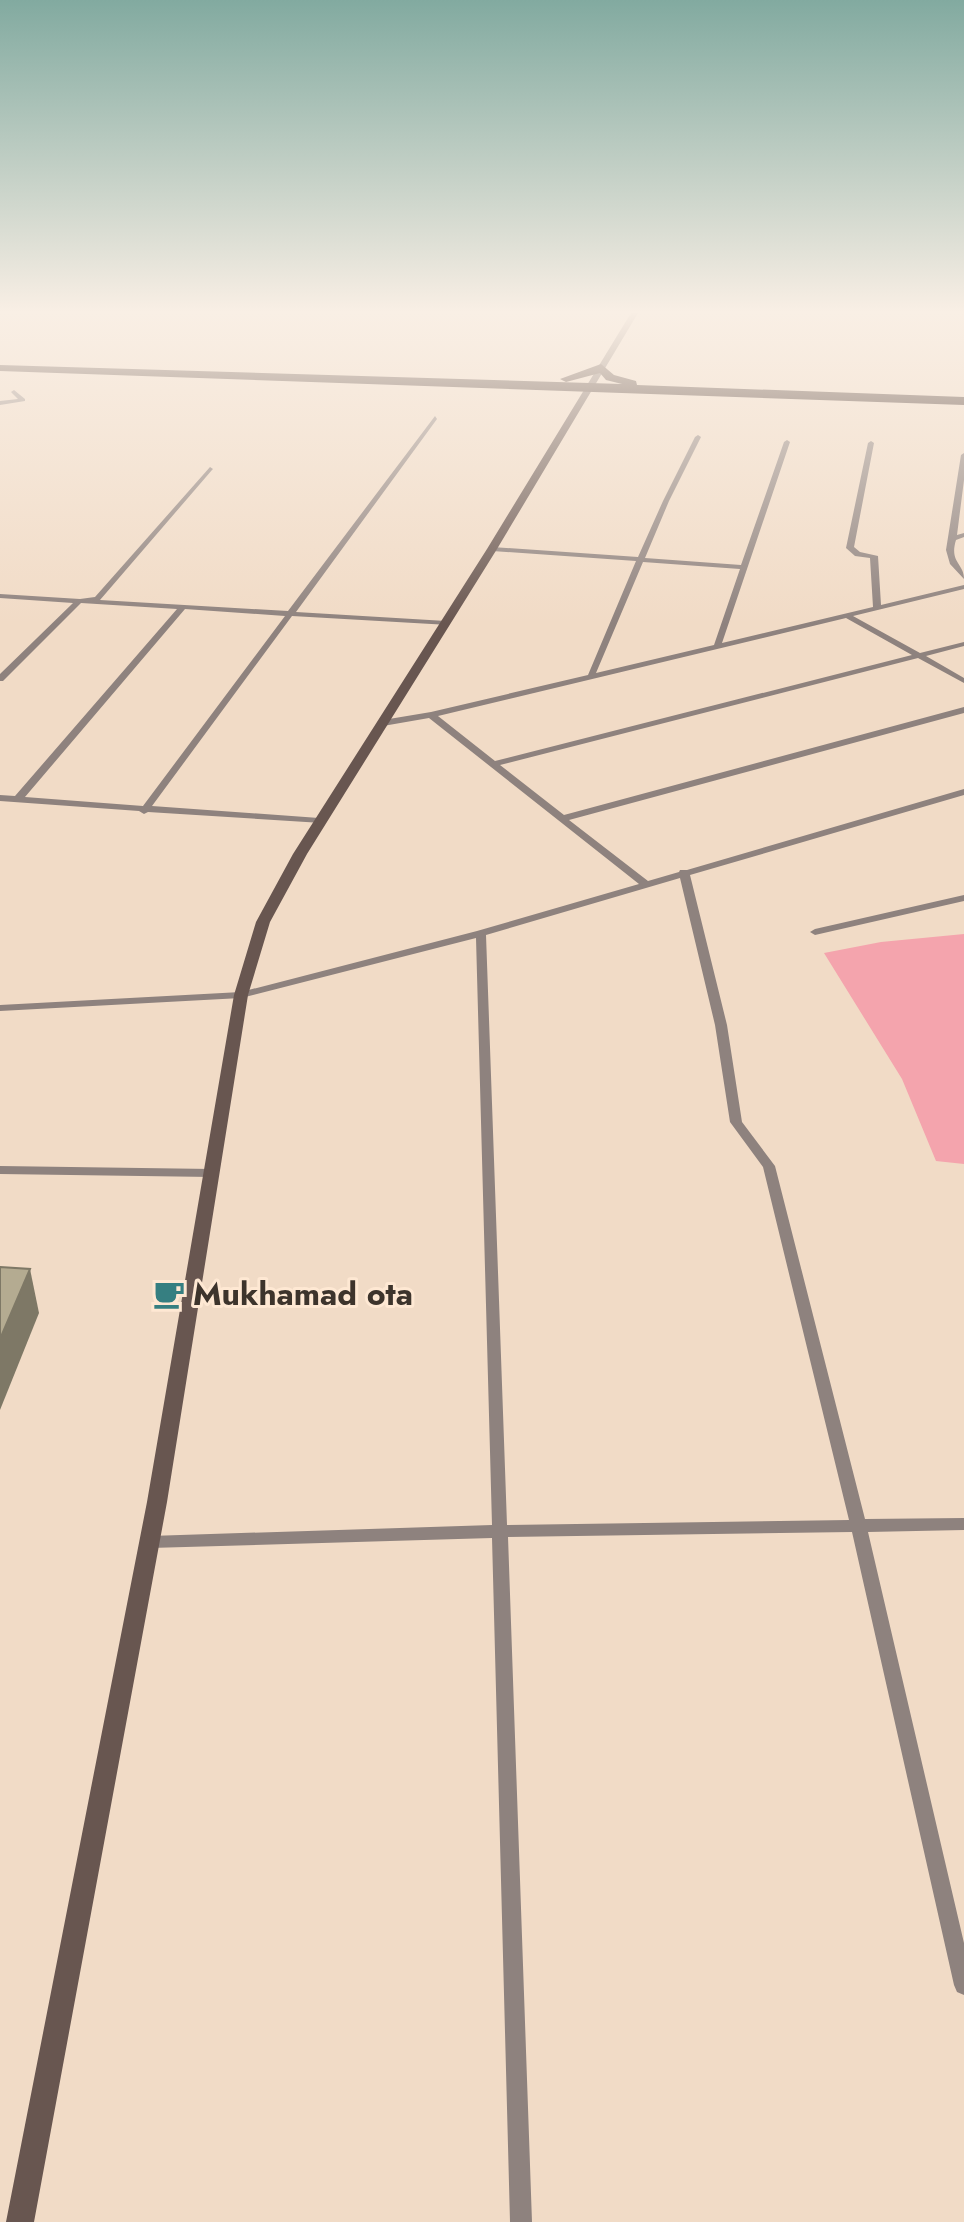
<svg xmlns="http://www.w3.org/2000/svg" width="964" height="2222" font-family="Jost,sans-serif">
  <rect width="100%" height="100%" fill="#f1dbc6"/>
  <!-- green -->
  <polygon fill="#f4a4ad" points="964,934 964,1164 936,1161 902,1079 824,953 881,942"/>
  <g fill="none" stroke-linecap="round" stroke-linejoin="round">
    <!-- street -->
    <g fill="#8e827e" fill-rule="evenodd">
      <polygon points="14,390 25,399 25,401 0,405 0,401 18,399 11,392"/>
      <path d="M 435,416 L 437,419 L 296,612 L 446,621 L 450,623 L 449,625 L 292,616 L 152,806 L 319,818 L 324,821 L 322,823 L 148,812 L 144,814 L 139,811 L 0,801 L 0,795 L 15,796 L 177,609 L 81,603 L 3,681 L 0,681 L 0,674 L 73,603 L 0,598 L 0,594 L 80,599 L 95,597 L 210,467 L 213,469 L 212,470 L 100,600 L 288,611 ZM 185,609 L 285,616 L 143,806 L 25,797 Z"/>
      <path d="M 698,435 L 701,437 L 669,501 L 645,558 L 741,565 L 784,442 L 787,440 L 790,442 L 722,643 L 873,607 L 870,558 L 855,556 L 846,548 L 868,443 L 871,441 L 874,443 L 854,547 L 860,552 L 878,556 L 881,605 L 964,585 L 964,589 L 853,616 L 920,653 L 964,642 L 964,646 L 926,656 L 964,678 L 964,683 L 918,658 L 500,765 L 564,815 L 964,707 L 964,713 L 569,820 L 648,881 L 679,872 L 680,870 L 687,870 L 964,789 L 964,795 L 690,875 L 727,1025 L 742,1122 L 775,1166 L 865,1519 L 964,1518 L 964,1530 L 868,1532 L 964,1943 L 964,1995 L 957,1992 L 954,1985 L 852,1532 L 508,1537 L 532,2222 L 510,2222 L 492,1538 L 150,1548 L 144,1546 L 142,1542 L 144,1538 L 150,1536 L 492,1525 L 476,938 L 241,998 L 0,1011 L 0,1005 L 241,992 L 477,931 L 639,884 L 429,718 L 383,726 L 379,723 L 383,720 L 431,712 L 588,675 L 636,561 L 492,551 L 488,549 L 492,547 L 638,557 L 663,501 L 695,437 ZM 643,562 L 740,569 L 714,645 L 596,673 ZM 846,618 L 912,655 L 495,761 L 438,716 ZM 680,878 L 715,1025 L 730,1122 L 763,1167 L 849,1520 L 507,1525 L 486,935 Z"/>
      <path d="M 964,453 L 964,480 L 957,535 L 964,533 L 964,537 L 956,540 C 949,563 964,563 964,579 L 950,564 L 946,550 L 961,455 Z"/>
      <polygon points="964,895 964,901 815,935 810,932 815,929"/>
      <polygon points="0,1166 212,1169 218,1173 212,1177 0,1174"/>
    </g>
    <!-- secondary -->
    <polygon fill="#685650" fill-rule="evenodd" points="631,313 638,313 497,549 307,854 270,922 248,995 167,1502 34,2222 6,2222 147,1502 234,995 256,922 293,854 487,549"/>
    <!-- highway -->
    <polygon fill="#351f17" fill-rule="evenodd" points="601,364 614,375 636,381 637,385 964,397 964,405 0,371 0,365 622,384 606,380 600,373 566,382 560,379"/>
  </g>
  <!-- shaded-wall -->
  <polygon fill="#7e7866" points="30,1269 39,1313 0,1410 0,1339"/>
  <!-- building -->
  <polygon fill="#b4ab91" stroke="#7e7866" stroke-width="2" points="0,1267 30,1269 0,1339"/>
  <!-- sky -->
  <linearGradient id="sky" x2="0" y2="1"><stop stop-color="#82aaa0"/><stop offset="0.5" stop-color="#f9efe5"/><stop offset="1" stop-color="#f9efe5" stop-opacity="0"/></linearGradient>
  <rect width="964" height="624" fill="url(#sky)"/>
  <!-- icons -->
  <defs>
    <symbol id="cafe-bare" viewBox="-9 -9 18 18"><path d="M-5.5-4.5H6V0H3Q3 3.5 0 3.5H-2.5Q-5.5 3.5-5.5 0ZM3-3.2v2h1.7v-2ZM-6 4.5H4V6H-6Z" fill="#367f81" stroke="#fee8d3" stroke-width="2.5" paint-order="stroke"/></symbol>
  </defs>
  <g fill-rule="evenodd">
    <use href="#cafe-bare" x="147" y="1272" width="44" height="44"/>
  </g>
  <g text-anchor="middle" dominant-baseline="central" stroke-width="6" stroke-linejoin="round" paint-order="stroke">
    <!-- poi labels -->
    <g font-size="32" font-weight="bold" fill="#3d342c" stroke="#fee8d3" text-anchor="start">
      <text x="193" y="1294">Mukhamad ota</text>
    </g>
  </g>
</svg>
